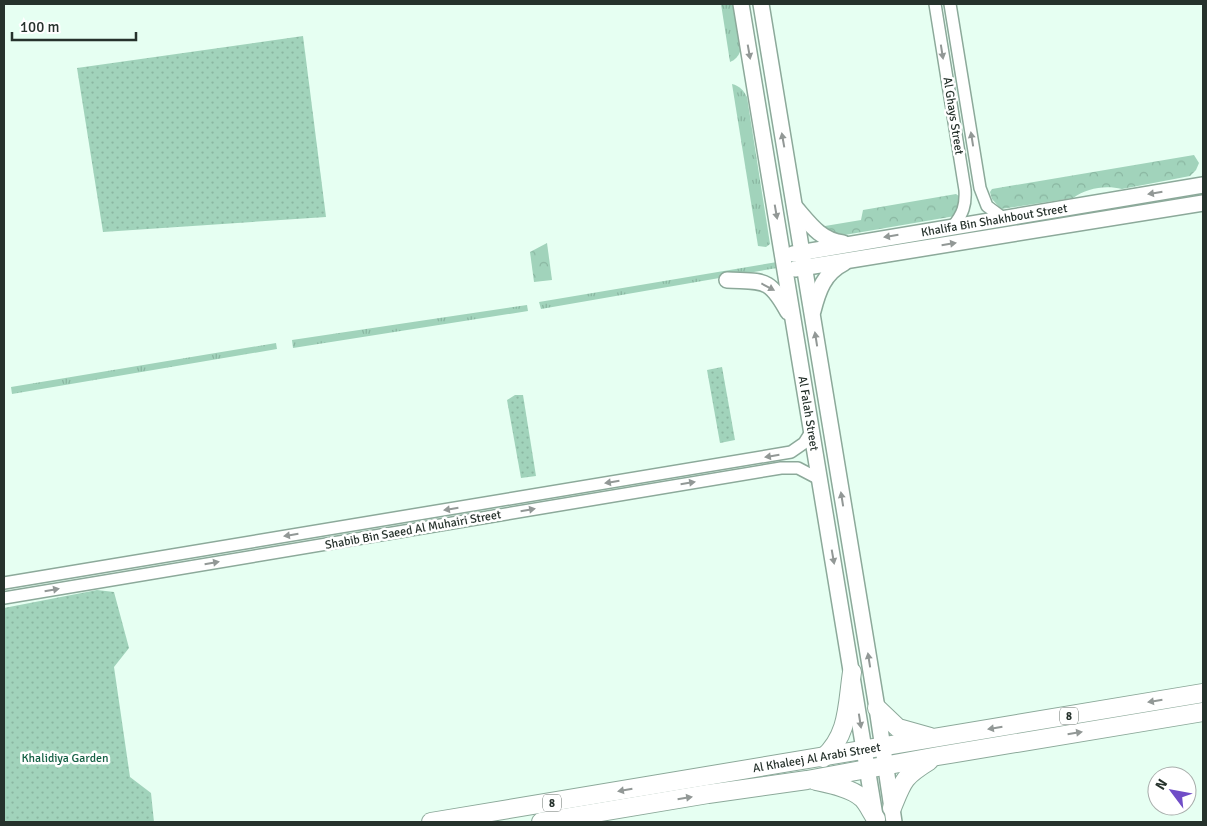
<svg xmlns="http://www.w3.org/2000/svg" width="1207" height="826" font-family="Signika,sans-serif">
  <defs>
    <pattern id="grass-tufts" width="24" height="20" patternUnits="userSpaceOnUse" patternTransform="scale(1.25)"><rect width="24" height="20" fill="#a1d3bb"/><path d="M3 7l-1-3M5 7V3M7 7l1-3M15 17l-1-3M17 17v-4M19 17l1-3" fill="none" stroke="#8ab6a1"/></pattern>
    <pattern id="forest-crowns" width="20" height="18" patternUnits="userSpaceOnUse" patternTransform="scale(1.25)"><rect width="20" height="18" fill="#a1d3bb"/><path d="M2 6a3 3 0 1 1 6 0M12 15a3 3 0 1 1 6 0" fill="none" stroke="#8ab6a1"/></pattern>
    <pattern id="park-dots" width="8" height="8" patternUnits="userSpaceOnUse" patternTransform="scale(1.25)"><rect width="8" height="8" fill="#a1d3bb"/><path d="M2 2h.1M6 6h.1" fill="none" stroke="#8ab6a1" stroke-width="1.8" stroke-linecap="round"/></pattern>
  </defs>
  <rect width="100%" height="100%" fill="#e6fff2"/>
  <!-- grass -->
  <g fill="url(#grass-tufts)">
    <path d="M 721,4 L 732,4 C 738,19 751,54 730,62 Z"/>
    <path d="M 732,84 C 740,86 743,90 747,97 L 770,244 L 766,247 L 758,246 Z"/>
    <polygon points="777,262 777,268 541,309 539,302"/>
    <polygon points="527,305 528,311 293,348 292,340"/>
    <polygon points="276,343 277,349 12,394 11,387"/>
  </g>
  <!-- forest -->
  <g fill="url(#forest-crowns)">
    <path d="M 1194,155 L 1199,163 L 1196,170 L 1190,176 L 1122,189 C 1105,185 1087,188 1073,198 L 1001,209 L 992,199 L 990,192 L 992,189 Z"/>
    <polygon points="956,194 963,199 955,216 833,237 823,231 825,226 861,220 863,210"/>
    <polygon points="547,243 552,280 534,282 530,252"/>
  </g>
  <!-- park -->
  <g fill="url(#park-dots)">
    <polygon points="303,36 326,217 103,232 77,68"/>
    <polygon points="722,367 735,440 720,443 707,370"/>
    <polygon points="515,395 523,395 536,476 521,478 507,400"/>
    <polygon points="97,590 114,592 129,648 114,667 130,777 151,793 154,822 4,822 4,608"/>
  </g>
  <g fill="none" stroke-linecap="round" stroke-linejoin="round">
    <defs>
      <g id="minor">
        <path d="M 935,4 L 965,190 C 966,205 963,214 953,226"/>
        <polyline points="950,4 980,188 987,206 1003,218"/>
        <polyline points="4,583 791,452 804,443 811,432"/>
        <polyline points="4,598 781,468 798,468 819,479"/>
      </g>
      <g id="major">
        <path id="s1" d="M 741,4 L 875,816"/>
        <polyline points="761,4 877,708 894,822"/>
        <path d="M 795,207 C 809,223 820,240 843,243"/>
        <path id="s2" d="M 793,254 L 1203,185"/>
        <polyline points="795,269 1203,203"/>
        <path d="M 727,280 C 764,282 769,277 788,312"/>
        <path d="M 813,311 C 818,291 824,273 844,263"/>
      </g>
      <g id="highway">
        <polyline points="877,708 898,728 930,737"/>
        <path d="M 823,758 C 849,735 847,705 852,672"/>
        <path d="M 816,781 C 830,784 851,788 862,798 C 868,804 871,812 876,819"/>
        <path d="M 892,808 C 903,781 903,777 929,761"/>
        <path id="s3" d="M 431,822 L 1203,693"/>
        <polyline points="541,822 708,794 807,780 938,756 1203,712"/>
      </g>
    </defs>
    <!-- minor casing -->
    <use href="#minor" stroke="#8ca99a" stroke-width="14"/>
    <!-- major casing -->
    <use href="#major" stroke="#8ca99a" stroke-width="18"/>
    <!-- highway casing -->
    <use href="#highway" stroke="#8ca99a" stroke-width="20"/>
    <!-- minor -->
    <use href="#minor" stroke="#fff" stroke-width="11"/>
    <!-- major -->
    <use href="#major" stroke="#fff" stroke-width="15"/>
    <!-- highway -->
    <use href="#highway" stroke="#fff" stroke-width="18"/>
  </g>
  <!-- one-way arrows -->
  <defs><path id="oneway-solid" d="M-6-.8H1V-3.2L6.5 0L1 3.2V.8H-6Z" transform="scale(1.25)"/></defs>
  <g fill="#929896">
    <use href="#oneway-solid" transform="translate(749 52) rotate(80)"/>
    <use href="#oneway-solid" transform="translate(942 52) rotate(81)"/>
    <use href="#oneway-solid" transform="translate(972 139) rotate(-99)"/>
    <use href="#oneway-solid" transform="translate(783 140) rotate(-100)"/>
    <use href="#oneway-solid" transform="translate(1155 193) rotate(171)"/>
    <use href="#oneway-solid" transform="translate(776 212) rotate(80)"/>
    <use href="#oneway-solid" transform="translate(891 236) rotate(171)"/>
    <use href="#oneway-solid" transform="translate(949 244) rotate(-9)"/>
    <use href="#oneway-solid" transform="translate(768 287) rotate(28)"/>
    <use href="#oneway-solid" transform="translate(816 339) rotate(-99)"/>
    <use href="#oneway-solid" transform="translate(772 456) rotate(171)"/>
    <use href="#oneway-solid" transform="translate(612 482) rotate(171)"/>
    <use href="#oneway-solid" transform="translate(688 483) rotate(-9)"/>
    <use href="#oneway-solid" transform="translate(842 499) rotate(-99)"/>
    <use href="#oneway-solid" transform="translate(451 509) rotate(171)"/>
    <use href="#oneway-solid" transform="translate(528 510) rotate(-10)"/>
    <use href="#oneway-solid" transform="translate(291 535) rotate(171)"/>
    <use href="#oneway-solid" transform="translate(833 557) rotate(80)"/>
    <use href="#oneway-solid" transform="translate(212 563) rotate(-10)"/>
    <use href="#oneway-solid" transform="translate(52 590) rotate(-10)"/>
    <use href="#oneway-solid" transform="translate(869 660) rotate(-99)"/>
    <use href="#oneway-solid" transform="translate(1155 701) rotate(171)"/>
    <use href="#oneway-solid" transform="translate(860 721) rotate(81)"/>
    <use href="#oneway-solid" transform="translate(995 728) rotate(171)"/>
    <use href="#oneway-solid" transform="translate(1075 733) rotate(-9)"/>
    <use href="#oneway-solid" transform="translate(625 790) rotate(170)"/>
    <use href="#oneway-solid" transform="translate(685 798) rotate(-9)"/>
  </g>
  <g text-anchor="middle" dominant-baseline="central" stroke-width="5" stroke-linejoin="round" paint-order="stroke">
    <!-- shield labels -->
    <g fill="#fff" stroke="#67706b" stroke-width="1">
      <rect x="1060" y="707.5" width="18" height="17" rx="4"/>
      <rect x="543" y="794.5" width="18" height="17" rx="4"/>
    </g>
    <g font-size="11" font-weight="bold" fill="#26322c">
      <text x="1069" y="716">8</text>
      <text x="552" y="803">8</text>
    </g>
    <!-- street labels -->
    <g font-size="12" fill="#26322c" stroke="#fff">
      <text transform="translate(953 116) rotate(81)">Al Ghays Street</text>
      <text stroke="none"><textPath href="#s2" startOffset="204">Khalifa Bin Shakhbout Street</textPath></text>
      <text stroke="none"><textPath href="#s1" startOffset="415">Al Falah Street</textPath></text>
      <text transform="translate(413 530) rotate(-10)">Shabib Bin Saeed Al Muhairi Street</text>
      <text stroke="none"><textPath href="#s3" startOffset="391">Al Khaleej Al Arabi Street</textPath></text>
    </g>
    <!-- park labels -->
    <g font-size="12" fill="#156044" stroke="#fff">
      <text x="65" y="758">Khalidiya Garden</text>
    </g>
  </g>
  <!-- border -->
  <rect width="1207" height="826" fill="none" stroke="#26322c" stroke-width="10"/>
  <!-- north arrow -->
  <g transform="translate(1172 791) rotate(302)"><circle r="24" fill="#ffffff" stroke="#a8adab"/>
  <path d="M0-4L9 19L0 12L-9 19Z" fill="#704dc7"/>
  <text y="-8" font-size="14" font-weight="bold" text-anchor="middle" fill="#26322c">N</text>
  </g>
  <!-- scale -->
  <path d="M12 32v8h124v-8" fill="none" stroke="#26322c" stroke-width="2.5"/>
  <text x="20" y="32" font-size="15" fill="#26322c" stroke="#ffffff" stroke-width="4" paint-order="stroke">100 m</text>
</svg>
